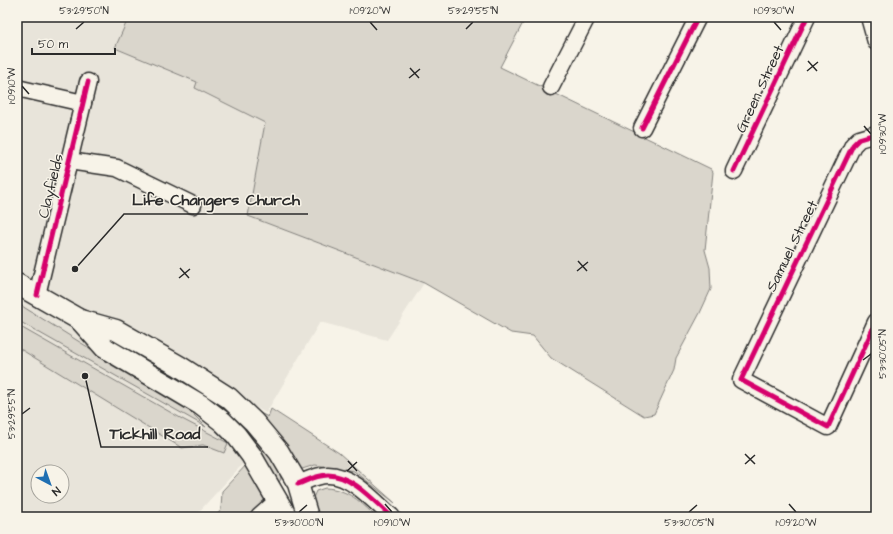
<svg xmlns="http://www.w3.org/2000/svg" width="893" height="534" font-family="'Architects Daughter',sans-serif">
  <rect width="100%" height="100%" fill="#f7f3e8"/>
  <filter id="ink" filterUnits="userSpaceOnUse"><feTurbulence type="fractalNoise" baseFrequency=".025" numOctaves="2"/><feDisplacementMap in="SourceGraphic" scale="8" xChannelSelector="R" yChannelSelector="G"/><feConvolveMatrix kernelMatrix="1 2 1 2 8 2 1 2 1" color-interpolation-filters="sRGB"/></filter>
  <g filter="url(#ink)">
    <!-- built -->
    <g fill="#e8e4da" fill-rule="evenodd">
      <polygon points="17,17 111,17 127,21 115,48 197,82 196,89 265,123 248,216 424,283 387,340 320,322 266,413 17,278"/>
      <path d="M 17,284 L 201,405 L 251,455 L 194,517 L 17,517 ZM 38,472 L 62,472 L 62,496 L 38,496 Z"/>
    </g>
    <!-- green -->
    <g fill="#dad6cc" stroke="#82807c">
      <polygon points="111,17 526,17 500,67 711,169 713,172 705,250 710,268 711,289 700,313 676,358 674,370 654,414 644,416 551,358 533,336 511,333 424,283 248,216 265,123 195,88 197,82 115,48 127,21"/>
      <polygon points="17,303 189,410 206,427 17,320"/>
      <polygon points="17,325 184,420 228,443 224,453 203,445 182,448 17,347"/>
      <polygon points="226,403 278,464 281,479 278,484 215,407"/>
      <polygon points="248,407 268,417 271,409 339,453 395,503 354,471 315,465 299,470"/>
      <polygon points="248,463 268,494 265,503 250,517 215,517 221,510 222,491"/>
      <path d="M 325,488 C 348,489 361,502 376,517 L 316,517 L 312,500 L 316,491 Z"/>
    </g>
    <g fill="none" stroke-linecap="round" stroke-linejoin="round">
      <defs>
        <g id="minor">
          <polyline points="869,17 876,42"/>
          <polyline points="551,87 587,17"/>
          <polyline points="17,88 83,103"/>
          <polyline points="642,128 698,17"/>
          <polyline points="876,134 859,139 853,145 741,380 828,427 876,322"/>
          <polyline points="69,161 117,168 193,205"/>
          <polyline points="734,171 807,17"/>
          <polyline points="37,295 88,82"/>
          <path d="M 298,484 C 308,480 317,475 328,475 C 352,475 375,502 392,517"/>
          <polyline points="259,517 278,500"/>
        </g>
        <g id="major">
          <polyline points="17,284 80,320 116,330 179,366 229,398 254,422 279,452 298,484 308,517"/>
          <polyline points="80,320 105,348 201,405 223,422 236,435 251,455 287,517"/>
        </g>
      </defs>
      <!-- minor casing -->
      <use href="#minor" stroke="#2b2b2b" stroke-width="19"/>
      <!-- major casing -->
      <use href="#major" stroke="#2b2b2b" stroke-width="23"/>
      <!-- minor -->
      <use href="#minor" stroke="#f7f3e8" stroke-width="16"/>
      <!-- major -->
      <use href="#major" stroke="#f7f3e8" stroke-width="20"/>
      <defs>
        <g id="cycleway">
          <polyline points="642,128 698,17"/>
          <polyline points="876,134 859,139 853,145 741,380 828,427 876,322"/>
          <polyline points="734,171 807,17"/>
          <polyline points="37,295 88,82"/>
          <path d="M 298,484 C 308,480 317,475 328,475 C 352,475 375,502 392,517"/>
        </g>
      </defs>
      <!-- cycleway casing -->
      <use href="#cycleway" stroke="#f7f3e8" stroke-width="8"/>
      <!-- cycleway -->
      <use href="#cycleway" stroke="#d6006c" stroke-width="5"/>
    </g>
  </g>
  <!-- ticks -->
  <path fill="none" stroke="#2b2b2b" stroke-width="1.5" d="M 370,22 L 377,30M 774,22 L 781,30M 76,29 L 84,22M 466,29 L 473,22M 808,61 L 817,71M 410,68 L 419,78M 807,71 L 818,62M 409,78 L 420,69M 22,86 L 29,94M 864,126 L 871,134M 578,261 L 587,271M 180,268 L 189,278M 577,271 L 588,262M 179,278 L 190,269M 863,360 L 871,354M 22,414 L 30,408M 745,454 L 755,464M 348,461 L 357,471M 745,464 L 755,455M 347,471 L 357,462M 385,504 L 392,512M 789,504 L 796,512M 299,512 L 307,505M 689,512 L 697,505"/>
  <g text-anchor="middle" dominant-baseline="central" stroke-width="3" stroke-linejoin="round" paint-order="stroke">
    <!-- street labels -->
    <g font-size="15" fill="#2b2b2b" stroke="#f7f3e8">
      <text transform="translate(760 89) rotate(-65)">Green Street</text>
      <text transform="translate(51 186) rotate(-76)">Clayfields</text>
      <text transform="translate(792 246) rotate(-64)">Samuel Street</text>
    </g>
  </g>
  <!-- callouts -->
  <path fill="none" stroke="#2b2b2b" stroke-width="1.5" d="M75 269L124 214H308M85 376L101 447H208"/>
  <g fill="#2b2b2b" stroke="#f7f3e8" stroke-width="1.5">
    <circle cx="75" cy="269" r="4"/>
    <circle cx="85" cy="376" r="4"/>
  </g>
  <g font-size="16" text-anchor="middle" font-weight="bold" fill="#2b2b2b" stroke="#f7f3e8" stroke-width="3" stroke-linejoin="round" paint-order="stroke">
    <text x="216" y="205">Life Changers Church</text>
    <text x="155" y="439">Tickhill Road</text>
  </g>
  <!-- margin -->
  <rect width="893" height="534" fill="none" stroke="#f7f3e8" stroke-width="44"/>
  <!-- north arrow -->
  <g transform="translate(50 484) rotate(139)"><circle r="19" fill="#f7f3e8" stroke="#a5a39c"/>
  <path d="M0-3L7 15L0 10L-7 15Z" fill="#1f6fb2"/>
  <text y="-6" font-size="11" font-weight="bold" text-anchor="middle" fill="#2b2b2b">N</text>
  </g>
  <!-- scale -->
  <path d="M32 48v6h83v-6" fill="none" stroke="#2b2b2b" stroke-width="2"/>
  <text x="38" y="48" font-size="12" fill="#2b2b2b" stroke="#f7f3e8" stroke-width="3" paint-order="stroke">50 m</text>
  <rect x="22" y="22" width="849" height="490" fill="none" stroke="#2b2b2b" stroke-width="1.5"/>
  <g font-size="10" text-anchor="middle" fill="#2b2b2b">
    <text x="84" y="14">53°29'50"N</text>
    <text x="370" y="14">1°09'20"W</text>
    <text x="473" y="14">53°29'55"N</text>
    <text x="774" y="14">1°09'30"W</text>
    <text transform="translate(11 86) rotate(-90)" y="4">1°09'10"W</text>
    <text transform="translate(882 134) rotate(-90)" y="4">1°09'30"W</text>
    <text transform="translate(882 354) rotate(-90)" y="4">53°30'05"N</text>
    <text transform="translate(11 414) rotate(-90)" y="4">53°29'55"N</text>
    <text x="299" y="526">53°30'00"N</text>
    <text x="392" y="526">1°09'10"W</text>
    <text x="689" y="526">53°30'05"N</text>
    <text x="796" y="526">1°09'20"W</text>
  </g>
</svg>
